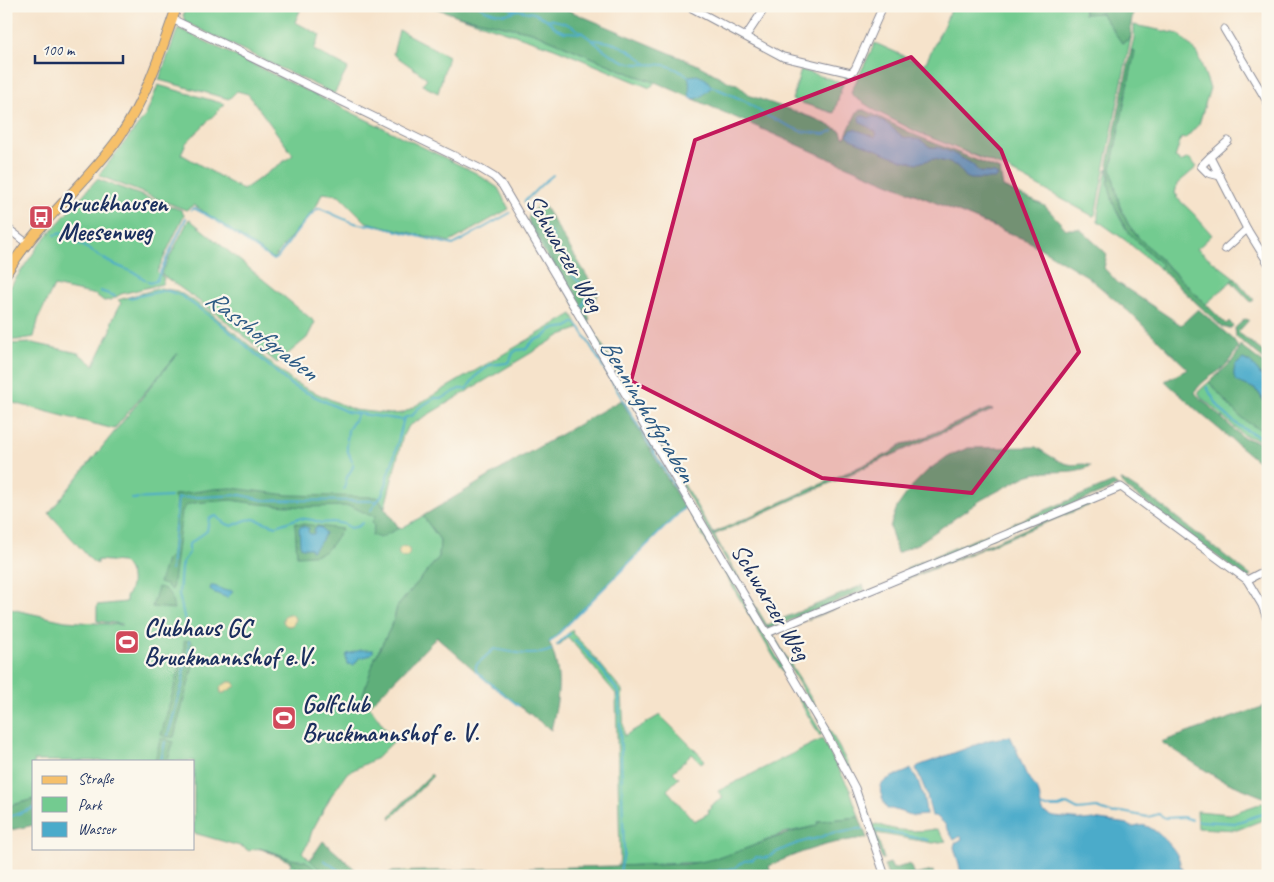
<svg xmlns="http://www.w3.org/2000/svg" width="1274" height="882" font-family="Caveat,sans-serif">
  <rect width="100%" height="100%" fill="#fbf7ec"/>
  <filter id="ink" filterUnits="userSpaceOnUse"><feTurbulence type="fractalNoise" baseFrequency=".02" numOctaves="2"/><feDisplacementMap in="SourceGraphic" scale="10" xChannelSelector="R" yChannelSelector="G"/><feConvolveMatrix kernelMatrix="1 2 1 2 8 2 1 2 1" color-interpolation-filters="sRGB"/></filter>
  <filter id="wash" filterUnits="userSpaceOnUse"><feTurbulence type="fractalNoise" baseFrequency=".0096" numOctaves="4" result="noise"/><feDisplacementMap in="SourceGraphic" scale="20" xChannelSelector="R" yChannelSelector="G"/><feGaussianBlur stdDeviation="1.12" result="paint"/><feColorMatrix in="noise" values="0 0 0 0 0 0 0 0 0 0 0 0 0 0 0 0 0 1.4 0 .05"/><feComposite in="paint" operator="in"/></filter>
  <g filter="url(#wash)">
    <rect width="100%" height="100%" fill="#f6e3cb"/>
    <!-- green -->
    <g fill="#73cb90" stroke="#477d77">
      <polygon points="186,6 302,6 295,22 320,35 314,50 348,68 334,94 185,22 183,15"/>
      <polygon points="953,6 1084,6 1084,14 1101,13 1122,43 1131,38 1095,215 1093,216 1005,168 917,132 876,111 853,96 851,92 875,43 922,64 926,62"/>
      <polygon points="458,16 532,32 631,74 655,82 650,88 554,48"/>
      <polygon points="1134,25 1179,34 1197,53 1210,88 1199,124 1185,139 1181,138 1175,158 1179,159 1180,162 1189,158 1197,167 1177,184 1175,194 1178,196 1176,197 1194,214 1212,235 1197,249 1235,278 1206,304 1138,237 1128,224 1120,206 1116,193 1111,168 1134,52 1131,50 1134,38"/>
      <polygon points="178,28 476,173 498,188 509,209 450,242 366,222 339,195 322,193 317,205 273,259 194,205 186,210 100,176 99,175 146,115 158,85 225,104 186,143 181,154 243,190 293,155 248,94 237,91 229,99 159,80"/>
      <polygon points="399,30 448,56 438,93 422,85 427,78 393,54"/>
      <polygon points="801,70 843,83 834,113 792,100"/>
      <path d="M 1107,168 C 1110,179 1109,189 1113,201 C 1120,228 1143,247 1163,265 L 1159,268 L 1125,240 L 1098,221 L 1098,213 Z"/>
      <polygon points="97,179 181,210 184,215 157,272 164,278 162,284 121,294 111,300 104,301 96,295 54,286 39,317 34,337 17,340 6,340 6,294 10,287 39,245"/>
      <polygon points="189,219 315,322 307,338 277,363 217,314 161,274"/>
      <polygon points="528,219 769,629 767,629 529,226"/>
      <path d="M 160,288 L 177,291 L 194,301 L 211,313 L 292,381 L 305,388 L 354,410 L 391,414 L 403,413 L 572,314 L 578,325 L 578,329 L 561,335 L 409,426 L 403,435 L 385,507 L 378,497 L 379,501 L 400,529 L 423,516 L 440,540 L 439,557 L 397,607 L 393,623 L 375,658 L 363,697 L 394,741 L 377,758 L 347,773 L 331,796 L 312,831 L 308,844 L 302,852 L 310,860 L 315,852 L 362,876 L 289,876 L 291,859 C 280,855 260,844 249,851 L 243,847 L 194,833 L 194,761 L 34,761 L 34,799 L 6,807 L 6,608 L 65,621 L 123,625 L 122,624 L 97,621 L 97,605 L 126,602 L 126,597 C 134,587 133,570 122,562 L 97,560 L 97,564 L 92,561 L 49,513 L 178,353 L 114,429 L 6,401 L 6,344 L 33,343 L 78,353 L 94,365 L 111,330 L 112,321 L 121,303 L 118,300 Z"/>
      <path d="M 1209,382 C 1230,404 1236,421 1268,432 L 1268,443 L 1243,435 L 1201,397 L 1198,392 Z"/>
      <polygon points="692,513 822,734 820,736 690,514"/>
      <polygon points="572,630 573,631 572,633 584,645 622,690 624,736 660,715 705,760 701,763 692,754 673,772 679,778 667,790 694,821 709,813 708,810 711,808 710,806 723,798 718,791 822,739 850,790 859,817 819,821 816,826 784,833 729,856 706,862 619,866 620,856 616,694 568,637 558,646 556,645"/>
      <path d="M 773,635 L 827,725 L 856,779 L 873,825 L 877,824 C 895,832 918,832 937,829 L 946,841 L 933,843 L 876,833 L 884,859 L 882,859 L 858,788 L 772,636 Z"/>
      <polygon points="1268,801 1268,818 1237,830 1198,828 1197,811 1230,814"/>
    </g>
    <!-- forest -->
    <g fill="#5eaf7a" stroke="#3c6f6c">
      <path d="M 430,6 L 558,6 L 696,64 L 731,83 L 737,84 L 751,96 L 816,119 L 841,131 L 843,137 L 845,137 L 857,112 L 860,110 L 865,110 L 915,135 L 1000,170 L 1003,187 L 1045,206 L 1066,229 L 1080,229 L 1107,254 L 1104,268 L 1118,283 L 1181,325 L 1198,309 L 1234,340 L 1238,348 C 1233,355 1229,363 1223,368 C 1214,375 1201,381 1195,392 L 1196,394 L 1242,437 L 1268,445 L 1268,470 L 1201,414 L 1165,381 L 1188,369 L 1128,311 L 1087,276 L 1028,241 L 830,159 L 655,82 L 631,74 L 532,32 L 458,16 Z"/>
      <polygon points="1084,6 1134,6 1131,24 1131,38 1122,43 1101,13 1084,14"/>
      <polygon points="1131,50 1135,51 1111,168 1120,207 1128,224 1138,237 1226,324 1229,321 1233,326 1231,328 1226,328 1222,327 1159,268 1162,265 1131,235 1125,227 1113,203 1108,181 1110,180 1108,164"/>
      <polygon points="542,202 598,294 588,314 590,320 588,321 528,219 530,213"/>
      <polygon points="1235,278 1254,300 1251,302 1231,281"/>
      <polygon points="1245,319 1249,320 1238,332 1268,356 1268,365 1258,354 1236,337 1235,328"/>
      <path d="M 1240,345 L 1263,363 L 1268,370 L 1268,384 L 1251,363 L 1243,359 L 1235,366 L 1234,375 L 1258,392 L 1264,402 L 1268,405 L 1268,432 C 1236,421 1230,404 1209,382 C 1220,371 1237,362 1240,345 Z"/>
      <path d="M 621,400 L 684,507 L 549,642 C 563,673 559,698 551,730 L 490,684 L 437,637 L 369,706 L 362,697 L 375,658 L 393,623 L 397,607 L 439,557 L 440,540 L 423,516 L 523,456 Z"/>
      <polygon points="989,409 993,410 714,535 713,533 890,453 902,444 913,442"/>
      <path d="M 1036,447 C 1046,453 1056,461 1068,464 C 1076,466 1084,462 1091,466 C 1070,476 1047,468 1026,476 L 981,500 L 919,543 L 897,553 L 890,527 L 897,507 L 912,486 L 927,471 L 948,456 L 968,448 Z"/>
      <polygon points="1121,480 1122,480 1158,503 1251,576 1247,579 1124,486"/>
      <polygon points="1113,482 1118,486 908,572 906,568"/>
      <polygon points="231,488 288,495 377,497 399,528 380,538 372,535 374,527 372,521 375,518 375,516 369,515 351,506 305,507 259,504 231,500 193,503 187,505 182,511 172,590 166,585 159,583 166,560 172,554 177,499 174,498 174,495 214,489"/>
      <polygon points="1119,490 1124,491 773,634"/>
      <path d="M 295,523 L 342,529 C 324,555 328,554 297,556 Z"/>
      <polygon points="863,585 865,590 769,629 767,625"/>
      <path d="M 158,587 C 171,589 171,598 174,609 L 152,607 Z"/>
      <polygon points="190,640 195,646 193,666 174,737 166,737 161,735 184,652 184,641"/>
      <polygon points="1268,705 1268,799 1219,779 1161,742"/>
      <polygon points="160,739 165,739 173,742 168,761 155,761"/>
      <polygon points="431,774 433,776 391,819 390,816"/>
      <polygon points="34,799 34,825 6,831 6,807"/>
      <path d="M 859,817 L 867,838 C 830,841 802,851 769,866 L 771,876 L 769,876 L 766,869 L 753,876 L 326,876 L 310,860 L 323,841 L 357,871 L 367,873 L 368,871 L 389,874 L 390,872 L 688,864 C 735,858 770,835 816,826 L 819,821 Z"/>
      <polygon points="259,848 291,859 306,861 323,876 319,876 309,870 296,866 291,862"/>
      <polygon points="890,863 893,869 910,864 914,875 933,871 934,876 888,876 884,865"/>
    </g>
    <!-- sand -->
    <g fill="#eeda9e" stroke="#84847e">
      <circle cx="404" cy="552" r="5.5"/>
      <circle cx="289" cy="620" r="6"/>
      <polygon points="228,682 234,682 236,686 224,693 221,693 220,687"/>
    </g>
    <!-- water -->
    <g fill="#4babca" stroke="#336d94">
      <path d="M 697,75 L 706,79 L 712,87 C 705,92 700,102 690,98 C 688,91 691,85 688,76 Z"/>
      <polygon points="861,115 869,118 875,117 887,124 903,137 920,140 930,147 940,148 952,153 972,164 979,172 995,173 998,176 994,179 971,179 966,177 957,166 947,162 933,159 918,163 902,160 853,140 847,135 851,130 854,129 875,137 877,134 875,131 860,122 859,117"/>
      <path d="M 1243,359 L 1251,363 L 1268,384 L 1268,405 C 1263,401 1262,397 1258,392 C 1248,381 1229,389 1235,366 Z"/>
      <polygon points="302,526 309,528 308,532 310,534 314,534 314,529 318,527 322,528 325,533 322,540 312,551 310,548 302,548 300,545 299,528"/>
      <path d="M 211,586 C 218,585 223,593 230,590 L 233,592 L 227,598 C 222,595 214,594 210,589 Z"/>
      <polygon points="361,650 373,650 373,652 368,656 359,658 354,665 347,664 346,657 347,654"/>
      <path d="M 1010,736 C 1017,748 1020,761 1026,774 C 1030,781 1037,787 1039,794 C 1041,803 1040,805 1044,813 L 1054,817 L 1084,820 L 1093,819 L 1128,824 L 1130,827 C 1136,828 1140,824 1146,826 C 1158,830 1181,853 1180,865 L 1187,876 L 962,876 L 954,847 L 955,843 L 962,839 L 961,836 L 954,840 L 944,823 L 936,816 L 932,816 L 926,792 L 916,768 L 918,766 L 989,740 Z"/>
      <path d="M 911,769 C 919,780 926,802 926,815 L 914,816 L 892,809 L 887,809 C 884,805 883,799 881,794 C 876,777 901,776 911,769 Z"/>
    </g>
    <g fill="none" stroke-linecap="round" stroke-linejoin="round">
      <!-- stream -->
      <g stroke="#4babca" stroke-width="2">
        <polyline points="480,6 485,10 497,13 506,14 518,10 534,13 546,19 557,29 565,32 582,33"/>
        <polyline points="504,6 516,10"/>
        <path d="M 546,19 C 583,22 594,50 626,62 C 638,66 651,63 664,65 C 673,66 681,72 688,76"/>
        <path d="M 593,40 C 615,41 630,49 646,63"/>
        <polyline points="711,86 745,101 765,115 800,131 824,134 833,131"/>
        <polyline points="524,202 542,184 553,175"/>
        <path d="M 191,210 L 194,208 L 214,219 L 273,260 L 277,258 C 286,247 308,213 319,208 C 332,213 357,228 371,224 L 453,245 L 510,213"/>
        <path d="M 537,216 L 542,227 C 554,232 551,235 555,245 C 556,248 561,251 562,254 C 564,258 563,262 565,266 C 570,275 579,281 586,289 L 587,295 L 582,309"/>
        <polyline points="55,235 62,233 111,263 137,274 150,283 156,281 186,218"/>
        <polyline points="100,291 115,296"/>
        <polyline points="129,298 162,291 168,291 180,295 220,323 291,385 347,412 403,420"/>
        <path d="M 1207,387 C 1219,413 1241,432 1268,439"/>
        <polyline points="347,440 348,430 358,414"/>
        <polyline points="347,443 347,449 352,461"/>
        <polyline points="344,489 347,477 353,467 353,464"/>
        <polyline points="132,499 171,497"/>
        <polyline points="371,510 382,495 387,482 387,476 393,461 404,418 413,415 417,409 435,398 443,398 459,389 466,389 477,375 490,365 507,363 510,361 513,353 517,350 526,349 534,340 544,337 552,329 568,327 574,322 580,328 686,506 550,642"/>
        <polyline points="171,570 178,498 241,495 263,500 378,501"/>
        <polyline points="187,629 179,595 181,567 182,563 189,553 189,544 207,531 209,518 216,516 224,523 232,526 246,520 254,519 276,526 299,518 313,520 321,523 333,522 344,524 351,528 359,526 362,523"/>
        <polyline points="575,640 600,667 619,693 624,853 619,876"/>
        <polyline points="557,645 568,634 570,634"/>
        <path d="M 519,706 L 480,675 L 476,671 L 476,665 L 494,649 C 513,652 533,658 551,650"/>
        <polyline points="168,735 183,682 184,667 189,658 189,641"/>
        <polyline points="161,761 165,742"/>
        <polyline points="1043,807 1059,807 1067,804 1078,810 1097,808 1114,814 1122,812 1148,817 1159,814 1165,818 1183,817 1192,820"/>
        <polyline points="6,818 34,808"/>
        <polyline points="1198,821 1235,823 1268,812"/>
        <polyline points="876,830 928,840"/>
        <polyline points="324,860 347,876"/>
        <polyline points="652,876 660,876"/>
        <path d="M 678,876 L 712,874 L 721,870 L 733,869 L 744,861 L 752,860 L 756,857 L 765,858 C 780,850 797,842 814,839 C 821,838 829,833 836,832 C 838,832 841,833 844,832 C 851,831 855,828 862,829"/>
      </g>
    </g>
  </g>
  <g filter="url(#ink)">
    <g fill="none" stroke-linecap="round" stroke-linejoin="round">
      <defs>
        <g id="minor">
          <polyline points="688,6 783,57 851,73 855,69 883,6"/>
          <polyline points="172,19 479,168 494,177 502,185 827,735 855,788 885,876"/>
          <polyline points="1224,29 1268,103"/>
          <polyline points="746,36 766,6"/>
          <polyline points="1228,141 1210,157 1247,229 1268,263"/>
          <polyline points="1210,157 1201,166 1208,173 1220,176"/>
          <polyline points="6,227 28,244"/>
          <polyline points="1225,249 1247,229"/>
          <polyline points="1247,580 1268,569"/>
          <polyline points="767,633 1121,487 1247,580 1262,605 1268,621"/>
        </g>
        <path id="major" d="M 6,274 C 36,224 84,186 118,139 C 146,99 161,52 177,6"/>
      </defs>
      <!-- minor casing -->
      <use href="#minor" stroke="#888994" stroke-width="9"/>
      <!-- major casing -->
      <use href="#major" stroke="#888994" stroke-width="11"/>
      <!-- minor -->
      <use href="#minor" stroke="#fff" stroke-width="7"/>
      <!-- major -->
      <use href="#major" stroke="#f6c06b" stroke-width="9"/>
    </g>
  </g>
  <!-- marked area -->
  <path fill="#c2185b" fill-opacity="0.2" stroke="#c2185b" stroke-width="4" stroke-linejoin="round" d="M 911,57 L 1001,150 L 1079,352 L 972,493 L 822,478 L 631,381 L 695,140 Z"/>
  <!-- icons -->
  <defs>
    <symbol id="bus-square" viewBox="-11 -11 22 22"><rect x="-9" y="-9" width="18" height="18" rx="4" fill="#d1495b" stroke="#fbf7ec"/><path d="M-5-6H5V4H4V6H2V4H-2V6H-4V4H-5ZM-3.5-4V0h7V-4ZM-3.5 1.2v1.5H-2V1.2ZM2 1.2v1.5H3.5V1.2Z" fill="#fff"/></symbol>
    <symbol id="stadium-square" viewBox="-11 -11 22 22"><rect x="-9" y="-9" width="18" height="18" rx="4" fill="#d1495b" stroke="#fbf7ec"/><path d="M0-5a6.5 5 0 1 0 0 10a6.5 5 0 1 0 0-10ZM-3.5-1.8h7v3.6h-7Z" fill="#fff"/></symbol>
  </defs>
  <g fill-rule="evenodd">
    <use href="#bus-square" x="27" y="203" width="28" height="28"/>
    <use href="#stadium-square" x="113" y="628" width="28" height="28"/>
    <use href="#stadium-square" x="270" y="704" width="28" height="28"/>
  </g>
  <g text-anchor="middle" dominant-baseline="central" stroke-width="4.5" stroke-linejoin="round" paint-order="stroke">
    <!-- poi labels -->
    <g font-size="25" font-weight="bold" fill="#1b2f5e" stroke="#fbf7ec" text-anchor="start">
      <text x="58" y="203">Bruckhausen<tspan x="58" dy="29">Meesenweg</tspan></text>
      <text x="144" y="628">Clubhaus GC<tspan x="144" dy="29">Bruckmannshof e.V.</tspan></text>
      <text x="302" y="704">Golfclub<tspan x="302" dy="29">Bruckmannshof e. V.</tspan></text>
    </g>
    <!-- street labels -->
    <g font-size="25" fill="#1b2f5e" stroke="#fbf7ec">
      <text transform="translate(565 253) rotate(60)">Schwarzer Weg</text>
      <text transform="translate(771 602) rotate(59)">Schwarzer Weg</text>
    </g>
    <!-- water labels -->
    <g font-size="26" font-style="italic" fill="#2c5a84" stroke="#fbf7ec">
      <text transform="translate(262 335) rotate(37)">Rasshofgraben</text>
      <text transform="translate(648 410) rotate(59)">Benninghofgraben</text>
    </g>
  </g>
  <!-- margin -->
  <rect width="1274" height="882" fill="none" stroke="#fbf7ec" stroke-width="25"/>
  <!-- legend -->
  <rect x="32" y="760" width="162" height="90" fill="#fbf7ec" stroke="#a1a7b3"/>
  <rect x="42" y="776" width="25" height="8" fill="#f6c06b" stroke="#a1a7b3"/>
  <text x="78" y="784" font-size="15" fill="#1b2f5e">Straße</text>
  <rect x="42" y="797" width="25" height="15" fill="#73cb90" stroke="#a1a7b3"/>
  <text x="78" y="810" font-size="15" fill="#1b2f5e">Park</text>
  <rect x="42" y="822" width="25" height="15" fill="#4babca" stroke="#a1a7b3"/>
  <text x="78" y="834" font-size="15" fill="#1b2f5e">Wasser</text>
  <!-- scale -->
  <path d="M35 55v8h88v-8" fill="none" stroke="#1b2f5e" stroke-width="2.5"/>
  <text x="42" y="55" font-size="15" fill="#1b2f5e" stroke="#fbf7ec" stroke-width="4" paint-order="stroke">100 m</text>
</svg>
